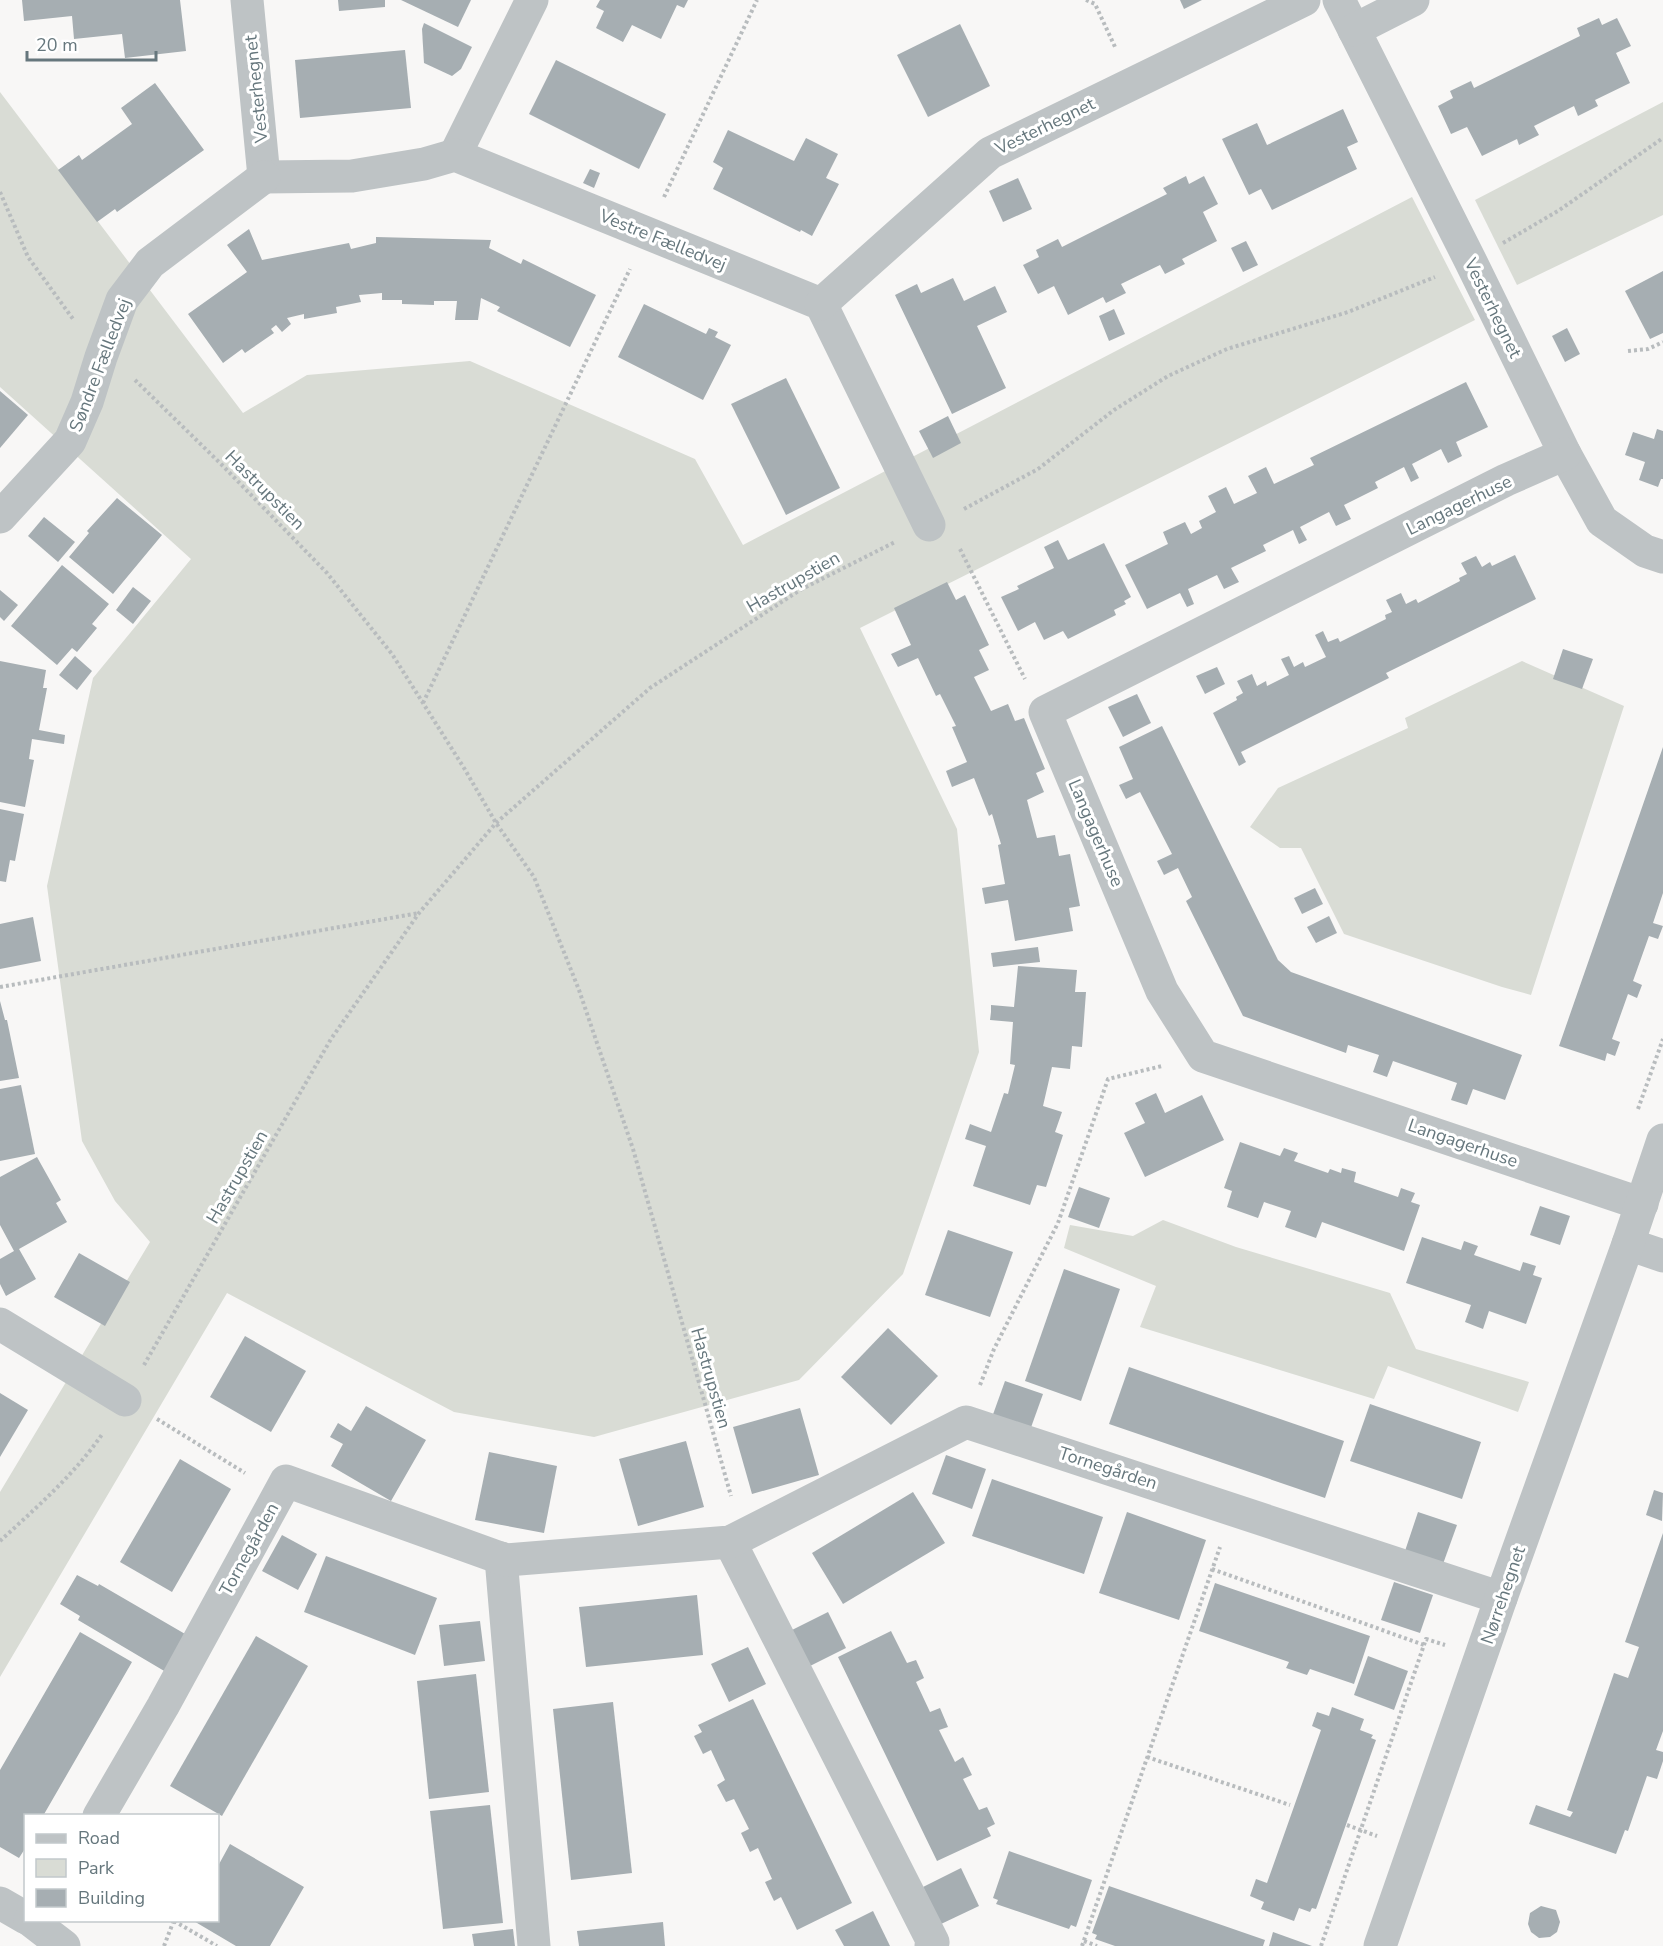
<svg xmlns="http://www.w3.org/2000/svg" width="1663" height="1946" font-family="'Nunito Sans',sans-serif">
  <rect width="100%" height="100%" fill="#f8f7f6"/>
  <!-- green -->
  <g fill="#d9dcd5">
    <polygon points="0,92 243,413 307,375 470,361 695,459 743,545 1412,197 1475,320 860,628 957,829 979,1052 903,1274 799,1380 594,1437 454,1412 227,1293 0,1677 0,1492 150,1242 115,1201 82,1141 47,886 93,678 191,559 0,387"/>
    <polygon points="1663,102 1663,215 1517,285 1475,200"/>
    <polygon points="1522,661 1624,706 1531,995 1502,987 1344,934 1301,848 1280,848 1250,827 1278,788 1408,728 1405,718"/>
    <polygon points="1163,1220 1236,1247 1390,1293 1416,1349 1529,1382 1518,1412 1388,1366 1374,1399 1140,1327 1156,1286 1064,1248 1070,1225 1133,1236"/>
  </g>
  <!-- building -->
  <g fill="#a6aeb2">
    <polygon points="22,0 180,0 186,51 125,58 122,34 74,39 72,16 24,21"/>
    <polygon points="338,0 385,0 385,7 339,11"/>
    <polygon points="401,0 471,0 458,27"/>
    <polygon points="600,0 688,0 684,8 677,5 661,39 632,25 623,42 596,28 604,11 596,7"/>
    <polygon points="1180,0 1202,0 1184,9"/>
    <polygon points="1599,18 1602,25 1617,18 1631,46 1616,53 1630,83 1595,100 1598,106 1578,116 1574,106 1534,126 1539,135 1519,145 1517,139 1482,156 1467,127 1451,134 1438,106 1453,98 1450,91 1471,81 1474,88 1580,36 1577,28"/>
    <polygon points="424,23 472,47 461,69 452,76 424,63 422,29"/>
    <polygon points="960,24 990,86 928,117 897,55"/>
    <polygon points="405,50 411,108 300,118 295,60"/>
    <polygon points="556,60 666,114 639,169 529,114"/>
    <polygon points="155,83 204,150 117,212 115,209 97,222 58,170 79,155 82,160 132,124 121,108"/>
    <polygon points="1343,109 1358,142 1347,147 1357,169 1272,210 1261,189 1249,195 1222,139 1257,123 1267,145"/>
    <polygon points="728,130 794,161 806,138 838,154 826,178 839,184 812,236 801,230 800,232 713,189 723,168 713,162"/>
    <polygon points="590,169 600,173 594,188 583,183"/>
    <polygon points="1186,176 1189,184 1204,176 1218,204 1203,212 1217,241 1182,259 1185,264 1165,274 1160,265 1121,284 1126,293 1106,303 1103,297 1068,315 1054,286 1038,294 1023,265 1039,257 1036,250 1058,239 1062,247 1167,194 1163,188"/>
    <polygon points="1018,178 1032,209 1003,222 989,191"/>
    <polygon points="249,229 262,260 349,243 351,249 376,243 376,237 491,240 489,248 521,264 523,259 596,295 570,347 497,311 500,307 481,298 478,320 455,320 457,301 434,301 434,305 402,304 402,300 382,300 382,293 359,295 361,302 336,307 337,313 304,319 304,314 287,318 291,324 282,332 276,325 271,329 274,333 245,353 242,349 223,363 188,314 247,272 227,245"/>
    <polygon points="1246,241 1258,265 1243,272 1231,248"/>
    <polygon points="1663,271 1663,333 1650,339 1625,291"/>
    <polygon points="953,278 964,301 995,286 1007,312 977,326 1006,388 952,414 895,295 917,284 921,293"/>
    <polygon points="644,304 706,334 709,328 718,332 715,337 731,345 703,400 618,357"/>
    <polygon points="1114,309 1125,334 1109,341 1099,316"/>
    <polygon points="1567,328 1580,354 1565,362 1552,336"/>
    <polygon points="786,378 840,488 786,515 731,404"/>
    <polygon points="1466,382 1488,427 1456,442 1462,456 1448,463 1441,449 1412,464 1419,478 1411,482 1404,467 1375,482 1378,488 1344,505 1351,519 1336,526 1329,512 1300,527 1307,540 1299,544 1293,530 1263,545 1266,551 1231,568 1239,582 1224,589 1217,575 1188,589 1194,604 1187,607 1180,593 1147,609 1125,565 1168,544 1163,532 1185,522 1191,534 1202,528 1199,521 1216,512 1208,496 1226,487 1234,504 1257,493 1248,476 1266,467 1274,484 1314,465 1310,458"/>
    <polygon points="0,391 28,415 0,448"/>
    <polygon points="948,416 961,443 933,458 919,431"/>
    <polygon points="1657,429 1663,431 1663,479 1661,479 1658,487 1639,480 1645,462 1625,455 1633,432 1654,439"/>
    <polygon points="117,498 162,535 113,594 69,557 89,533 87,531"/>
    <polygon points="44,517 75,542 58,562 28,536"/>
    <polygon points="1058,540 1068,560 1104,543 1131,597 1124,601 1126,604 1114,610 1116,615 1068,639 1063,631 1044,640 1035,622 1018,631 1001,597 1019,589 1017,586 1054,568 1044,547"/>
    <polygon points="1515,555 1536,599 1386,673 1389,678 1241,752 1246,762 1239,766 1213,713 1237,700 1236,697 1243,693 1237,681 1252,674 1257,686 1266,681 1267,686 1289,675 1281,659 1289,656 1294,667 1303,662 1305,667 1326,657 1315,635 1323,631 1328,642 1338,638 1340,642 1386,619 1385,615 1392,612 1386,600 1401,593 1406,604 1416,599 1418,603 1460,581 1459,578 1467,574 1461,563 1476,556 1482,567 1490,562 1492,566"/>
    <polygon points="62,565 109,604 92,624 97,628 77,652 72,648 57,665 11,626"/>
    <polygon points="947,582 956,600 965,595 989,645 979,650 989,670 974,677 991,711 1008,704 1015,721 1024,718 1045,769 1036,773 1044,792 1027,800 1037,838 1055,835 1059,856 1070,854 1080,906 1069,908 1073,931 1015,941 1008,900 985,904 982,888 1005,884 998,845 1001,844 992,814 989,816 974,778 952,787 946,771 967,762 952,727 956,726 940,694 936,696 918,658 898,667 891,654 911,645 894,608"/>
    <polygon points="133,587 151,601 133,624 116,610"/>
    <polygon points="0,590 18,605 4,621 0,617"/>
    <polygon points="1563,649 1593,659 1582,689 1553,679"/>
    <polygon points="75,656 92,671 77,690 59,675"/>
    <polygon points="0,661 46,670 43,688 47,688 39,730 65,735 64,744 32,739 29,759 34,760 25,807 0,802"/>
    <polygon points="1217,667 1225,684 1205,694 1196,676"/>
    <polygon points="1137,694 1151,723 1123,737 1108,707"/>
    <polygon points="1162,726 1278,960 1291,972 1522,1055 1505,1100 1473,1089 1467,1105 1451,1100 1457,1083 1393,1061 1387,1077 1373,1072 1379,1055 1348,1045 1346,1053 1243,1016 1186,901 1192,897 1178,868 1164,875 1157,861 1172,854 1140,792 1126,799 1119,785 1133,779 1119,747"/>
    <polygon points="1663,747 1663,893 1653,923 1663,926 1658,939 1649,936 1633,981 1642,985 1637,998 1628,994 1612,1039 1620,1042 1615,1056 1607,1053 1605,1061 1559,1046"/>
    <polygon points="0,809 24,814 15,861 10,860 6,882 0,881"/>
    <polygon points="1315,888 1323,904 1302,914 1294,898"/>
    <polygon points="1329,916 1337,933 1316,943 1307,927"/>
    <polygon points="33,917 41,961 0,969 0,924"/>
    <polygon points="1038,947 1040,962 993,967 991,953"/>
    <polygon points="1018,966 1077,970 1075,992 1086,992 1082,1047 1072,1046 1070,1069 1052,1067 1043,1106 1062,1112 1055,1132 1063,1135 1046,1187 1037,1185 1030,1205 973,1186 986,1146 965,1139 970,1124 991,1132 1004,1093 1008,1094 1015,1065 1010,1064 1013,1022 990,1020 991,1012 991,1005 1014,1007"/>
    <polygon points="0,1001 5,1020 7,1020 19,1078 0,1081"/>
    <polygon points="21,1085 35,1154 0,1161 0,1089"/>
    <polygon points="1156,1093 1165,1113 1202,1095 1224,1140 1145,1177 1124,1133 1145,1123 1135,1103"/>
    <polygon points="1240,1142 1280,1156 1284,1148 1298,1153 1294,1161 1328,1173 1330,1169 1341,1173 1342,1168 1356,1172 1354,1182 1398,1197 1401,1188 1415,1193 1411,1202 1420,1205 1404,1251 1322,1222 1316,1238 1285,1227 1291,1211 1264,1202 1258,1218 1227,1207 1232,1191 1224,1188"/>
    <polygon points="37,1157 61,1200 56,1203 67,1222 19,1249 36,1279 6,1296 0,1284 0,1259 14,1251 0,1225 0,1177"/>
    <polygon points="1079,1187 1110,1198 1099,1228 1068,1217"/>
    <polygon points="1540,1206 1570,1216 1560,1245 1530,1235"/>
    <polygon points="948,1230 1013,1252 990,1317 925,1295"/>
    <polygon points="1422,1237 1461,1250 1464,1241 1478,1246 1474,1255 1520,1271 1523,1262 1536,1266 1533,1275 1542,1278 1526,1324 1489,1311 1483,1329 1465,1322 1471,1305 1406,1283"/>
    <polygon points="79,1253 130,1282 105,1326 54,1297"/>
    <polygon points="1064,1269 1120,1289 1081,1401 1025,1381"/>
    <polygon points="888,1328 938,1376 891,1425 841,1377"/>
    <polygon points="245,1336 306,1371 271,1432 210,1397"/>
    <polygon points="1129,1367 1344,1441 1325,1498 1109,1424"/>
    <polygon points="1005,1381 1043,1394 1029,1433 991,1420"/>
    <polygon points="0,1393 28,1410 0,1457"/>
    <polygon points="1370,1404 1481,1442 1462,1499 1350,1461"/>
    <polygon points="366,1406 426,1440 391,1501 331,1466 343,1444 330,1437 338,1423 351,1431"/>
    <polygon points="800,1408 819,1475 752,1494 733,1427"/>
    <polygon points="686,1441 704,1507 638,1526 619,1459"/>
    <polygon points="489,1452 557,1466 544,1533 475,1520"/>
    <polygon points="946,1455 986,1469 972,1509 932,1494"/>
    <polygon points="180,1459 231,1489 172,1592 120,1562"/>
    <polygon points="992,1479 1103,1517 1084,1574 972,1536"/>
    <polygon points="1654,1490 1663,1493 1662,1521 1646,1515"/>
    <polygon points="913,1492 945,1543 843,1604 812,1553"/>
    <polygon points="1127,1512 1206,1540 1179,1620 1099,1593"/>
    <polygon points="1418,1512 1457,1525 1443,1564 1405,1551"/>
    <polygon points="1663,1533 1663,1731 1656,1750 1663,1752 1663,1761 1657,1779 1647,1776 1628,1831 1625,1830 1616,1854 1529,1824 1536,1805 1570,1817 1573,1812 1567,1810 1614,1673 1628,1678 1639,1647 1625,1642"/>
    <polygon points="282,1535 317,1554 298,1590 262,1571"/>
    <polygon points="326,1556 437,1598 415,1655 304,1612"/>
    <polygon points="77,1575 98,1586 99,1584 192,1638 171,1675 78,1620 80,1616 60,1604"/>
    <polygon points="1394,1582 1433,1595 1420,1633 1381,1620"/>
    <polygon points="1215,1583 1370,1636 1354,1684 1310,1669 1307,1675 1286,1668 1289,1662 1199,1631"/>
    <polygon points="697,1595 703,1655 586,1667 579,1607"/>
    <polygon points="828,1612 846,1648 810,1666 792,1630"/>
    <polygon points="480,1621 485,1661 444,1666 439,1625"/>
    <polygon points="891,1631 907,1663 916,1660 924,1678 916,1682 930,1712 940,1708 948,1727 939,1730 955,1762 963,1757 972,1775 963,1779 979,1810 987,1807 995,1824 987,1828 991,1836 937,1861 838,1657"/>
    <polygon points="80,1632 132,1662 43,1816 26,1816 26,1847 19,1858 0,1847 0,1770"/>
    <polygon points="256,1636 308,1666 222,1816 170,1786"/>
    <polygon points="748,1647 766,1684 729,1702 711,1664"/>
    <polygon points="1368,1656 1408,1671 1394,1710 1354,1695"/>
    <polygon points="476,1674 489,1792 429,1799 417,1681"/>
    <polygon points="753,1699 852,1903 797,1930 781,1897 774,1901 765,1882 772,1879 758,1848 750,1852 741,1833 749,1829 734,1799 726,1802 717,1785 725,1780 711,1750 703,1754 694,1736 702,1732 698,1725"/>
    <polygon points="613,1702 632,1873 571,1880 553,1709"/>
    <polygon points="1332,1707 1364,1719 1360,1730 1373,1735 1371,1738 1376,1740 1316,1909 1312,1908 1310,1912 1299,1908 1294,1921 1261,1909 1264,1902 1250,1896 1256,1879 1267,1883 1321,1730 1312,1726 1317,1712 1329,1716"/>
    <polygon points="490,1805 503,1923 443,1929 430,1811"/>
    <polygon points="230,1844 304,1887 270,1946 236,1946 192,1920 218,1920 218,1866"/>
    <polygon points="1009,1851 1092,1880 1076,1927 1071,1925 1069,1929 996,1904 998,1900 993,1898"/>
    <polygon points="961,1868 979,1906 941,1924 923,1887"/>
    <polygon points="1109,1886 1265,1940 1263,1946 1115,1946 1095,1939 1097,1935 1092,1933"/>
    <polygon points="1541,1906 1556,1910 1560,1922 1557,1932 1550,1937 1539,1938 1531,1932 1528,1924 1530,1913"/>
    <polygon points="873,1911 890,1946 844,1946 835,1930"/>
    <polygon points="663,1922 665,1946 579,1946 577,1931"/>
    <polygon points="513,1929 515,1946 474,1946 472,1934"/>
    <polygon points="1273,1932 1312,1946 1269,1946"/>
  </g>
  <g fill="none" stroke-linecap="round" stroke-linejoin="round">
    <!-- path -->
    <g stroke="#b8bcbe" stroke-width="4" stroke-dasharray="3 3" stroke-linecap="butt">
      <polyline points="1086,0 1095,4 1116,49"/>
      <polyline points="0,192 28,257 73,319"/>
      <polyline points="664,197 757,0"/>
      <polyline points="1503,243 1558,211 1663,138"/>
      <polyline points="1628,351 1648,349 1663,342"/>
      <polyline points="135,380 222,465 327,573 392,654 464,768 496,823 534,877 579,990 633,1149 731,1496"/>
      <polyline points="964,509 1038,469 1114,410 1168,376 1227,349 1348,312 1435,277"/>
      <polyline points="960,549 1025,679"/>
      <polyline points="423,703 630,269"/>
      <polyline points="0,987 419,913"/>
      <polyline points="1638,1109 1663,1039"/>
      <polyline points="144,1365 331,1039 419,913 496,823 650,688 800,590 895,542"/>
      <polyline points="980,1385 994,1349 1058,1223 1108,1079 1162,1066"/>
      <polyline points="157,1419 245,1473"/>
      <path d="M 0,1541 C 36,1508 75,1474 103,1433"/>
      <polyline points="1212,1569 1424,1645"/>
      <polyline points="1147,1757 1290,1805"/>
      <polyline points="1347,1825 1377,1836"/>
      <polyline points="174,1921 217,1946"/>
      <polyline points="1084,1941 1097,1946"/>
      <polyline points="164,1946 174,1920"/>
      <polyline points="1082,1946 1220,1547"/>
      <polyline points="1321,1946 1426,1639 1445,1645"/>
    </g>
    <!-- street -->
    <g stroke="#bec3c5" stroke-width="33">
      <polyline points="247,0 264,177"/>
      <polyline points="1339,0 1471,262 1565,454 1602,521 1645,551 1663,557"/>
      <polyline points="1354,30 1413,0"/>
      <polyline points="455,155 532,0"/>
      <polyline points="264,177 352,176 424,164 455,155 821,304 929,525"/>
      <polyline points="821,304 990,153 1304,0"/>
      <polyline points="1565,454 1506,480 1045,712 1162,991 1203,1056 1642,1204"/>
      <polyline points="0,517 70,441 87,402 101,357 122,300 150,263 264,177"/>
      <polyline points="1628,1244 1663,1256"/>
      <polyline points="0,1324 125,1400"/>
      <polyline points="730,1542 933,1942 931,1946"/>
      <polyline points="501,1558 534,1946"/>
      <polyline points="99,1816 163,1706 286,1481 506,1560 730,1542 966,1422 1501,1598"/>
      <polyline points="0,1903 26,1918"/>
      <polyline points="30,1920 64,1946"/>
      <polyline points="1380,1946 1501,1598 1628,1244 1663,1140"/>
    </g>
  </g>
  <g text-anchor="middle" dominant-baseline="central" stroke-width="6" stroke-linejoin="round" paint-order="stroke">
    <!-- street labels -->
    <g font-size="18" fill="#66777d" stroke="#fff">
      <text transform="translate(256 89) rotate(-96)">Vesterhegnet</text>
      <text transform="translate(1045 126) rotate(-26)">Vesterhegnet</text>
      <text transform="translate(663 240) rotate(22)">Vestre Fælledvej</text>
      <text transform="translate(1493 308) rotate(64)">Vesterhegnet</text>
      <text transform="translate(100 365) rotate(-69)">Søndre Fælledvej</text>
      <text transform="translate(265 490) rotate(45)">Hastrupstien</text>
      <text transform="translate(1459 505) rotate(-26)">Langagerhuse</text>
      <text transform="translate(793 582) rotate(-30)">Hastrupstien</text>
      <text transform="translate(1096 833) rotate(67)">Langagerhuse</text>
      <text transform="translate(1463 1143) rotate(19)">Langagerhuse</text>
      <text transform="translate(237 1177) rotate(-60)">Hastrupstien</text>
      <text transform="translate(711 1378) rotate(74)">Hastrupstien</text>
      <text transform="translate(1108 1468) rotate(18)">Tornegården</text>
      <text transform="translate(249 1549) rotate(-61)">Tornegården</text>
      <text transform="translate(1503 1595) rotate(-71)">Nørrehegnet</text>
    </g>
  </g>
  <!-- legend -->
  <rect x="24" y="1814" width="195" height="108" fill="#ffffff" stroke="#c2c9cb" stroke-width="1.5"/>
  <rect x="36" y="1834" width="30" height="9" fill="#bec3c5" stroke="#c2c9cb" stroke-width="1.5"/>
  <text x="78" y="1844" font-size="18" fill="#66777d">Road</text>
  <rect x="36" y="1859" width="30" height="18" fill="#d9dcd5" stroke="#c2c9cb" stroke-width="1.5"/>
  <text x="78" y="1874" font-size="18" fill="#66777d">Park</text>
  <rect x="36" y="1889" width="30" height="18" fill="#a6aeb2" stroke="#c2c9cb" stroke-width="1.5"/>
  <text x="78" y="1904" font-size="18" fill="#66777d">Building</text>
  <!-- scale -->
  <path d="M27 51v9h129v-9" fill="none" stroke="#66777d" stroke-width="3"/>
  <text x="36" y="51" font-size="18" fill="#66777d" stroke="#ffffff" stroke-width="4.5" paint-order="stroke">20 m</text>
</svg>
